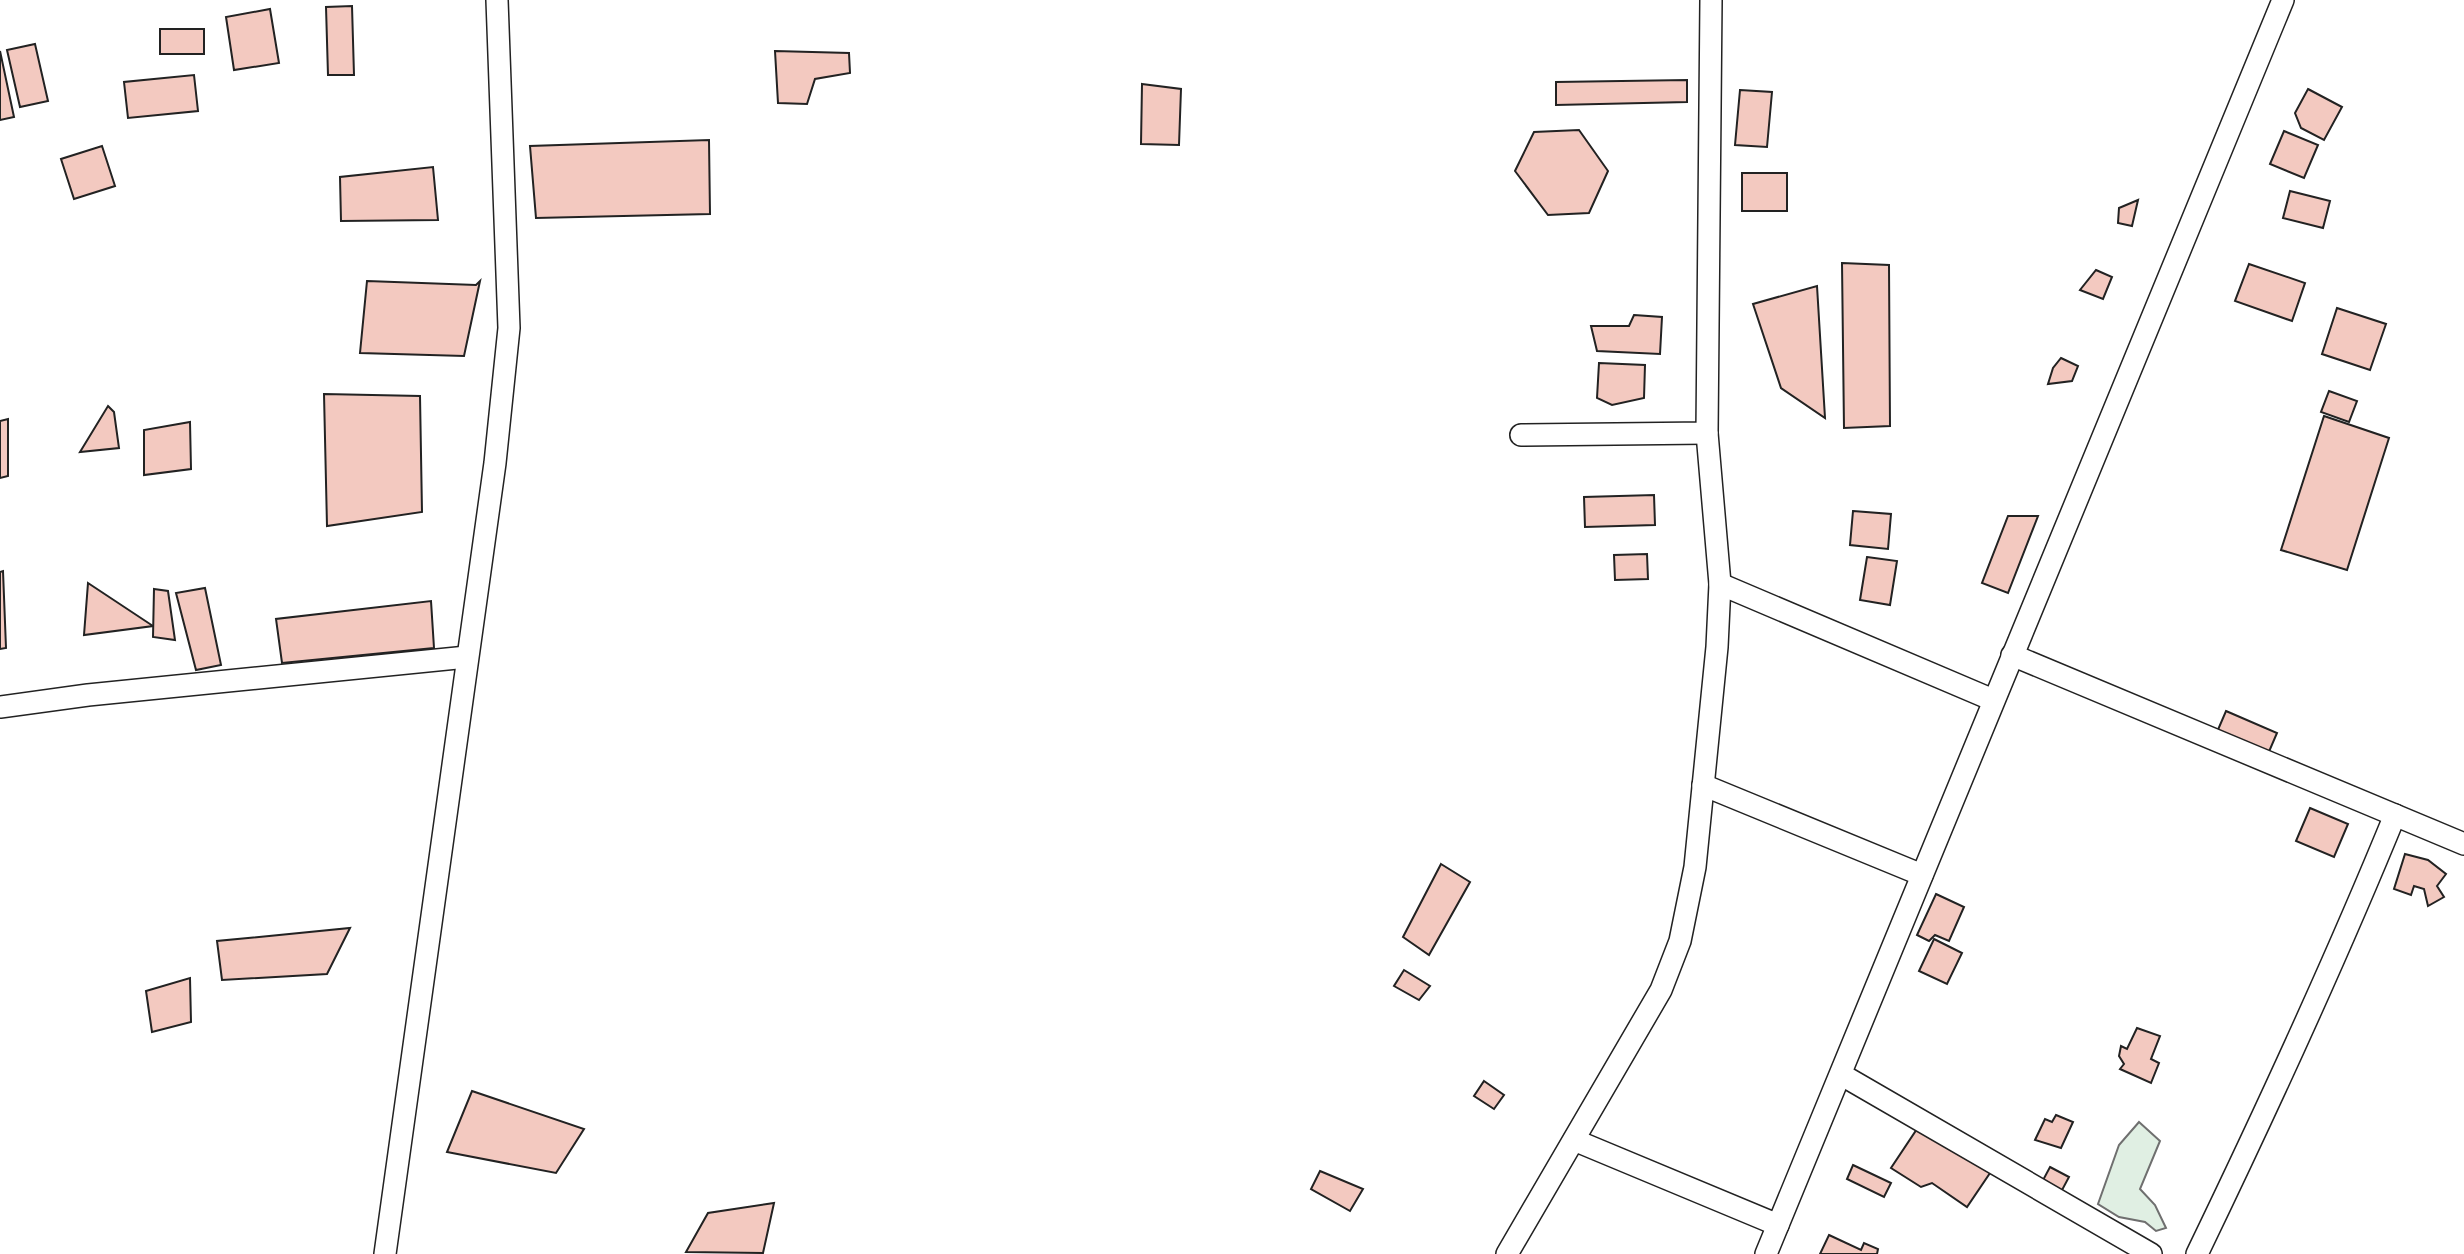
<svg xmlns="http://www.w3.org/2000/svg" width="2464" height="1254" font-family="Jost,sans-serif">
  <rect width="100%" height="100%" fill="#fff"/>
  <!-- green -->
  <polygon fill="#e0efe3" stroke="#6f6f6f" stroke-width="2" points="2139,1122 2160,1141 2140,1189 2155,1205 2166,1228 2156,1231 2145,1222 2119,1217 2098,1204 2119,1145"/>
  <!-- building -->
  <g fill="#f3c9c0" stroke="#222" stroke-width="2">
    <polygon points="352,6 354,75 328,75 326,7"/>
    <polygon points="270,9 279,63 234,70 226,17"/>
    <rect x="160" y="29" width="44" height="25"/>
    <polygon points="35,44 48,101 20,107 7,50"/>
    <polygon points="0,51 14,117 0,120"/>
    <polygon points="775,51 849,53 850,73 815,79 807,104 778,103"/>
    <polygon points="194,75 198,111 128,118 124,82"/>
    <polygon points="1687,80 1687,102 1556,105 1556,82"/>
    <polygon points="1142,84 1181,89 1179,145 1141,144"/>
    <polygon points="2308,89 2342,107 2324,140 2301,128 2295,113"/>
    <polygon points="1740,90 1772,92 1767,147 1735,145"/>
    <polygon points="1579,130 1608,171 1589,213 1548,215 1515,171 1534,132"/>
    <polygon points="2284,131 2318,145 2304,178 2270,164"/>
    <polygon points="709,140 710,214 536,218 530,146"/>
    <polygon points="102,146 115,186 74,199 61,159"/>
    <polygon points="433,167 438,220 341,221 340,177"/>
    <rect x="1742" y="173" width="45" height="38"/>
    <polygon points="2290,191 2330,201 2323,228 2283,218"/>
    <polygon points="2138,200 2132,226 2118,223 2119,208"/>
    <polygon points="1842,263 1889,265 1890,426 1844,428"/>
    <polygon points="2249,264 2305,283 2292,321 2235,301"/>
    <polygon points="2096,270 2112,277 2103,299 2080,290"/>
    <polygon points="367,281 476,285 480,281 464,356 360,353"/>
    <polygon points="1817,286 1825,418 1781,388 1753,304"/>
    <polygon points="2337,308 2386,324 2370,370 2322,354"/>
    <polygon points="1634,315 1662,317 1660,354 1597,351 1591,326 1629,326"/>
    <polygon points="2061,358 2078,366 2072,381 2048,384 2053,368"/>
    <polygon points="1599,363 1645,365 1644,398 1612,405 1597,398"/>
    <polygon points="2329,391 2357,401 2349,422 2321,412"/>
    <polygon points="324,394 420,396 422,512 327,526"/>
    <polygon points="108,406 114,412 119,448 80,452"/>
    <polygon points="2324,416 2389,438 2347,570 2281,550"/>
    <polygon points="8,419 8,476 0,478 0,421"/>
    <polygon points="190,422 191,469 144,475 144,430"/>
    <polygon points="1654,495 1655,525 1585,527 1584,497"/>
    <polygon points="1853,511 1891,514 1888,549 1850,545"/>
    <polygon points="2008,516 2038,516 2008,593 1982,583"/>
    <polygon points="1647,554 1648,579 1615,580 1614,555"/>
    <polygon points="1867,557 1897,561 1890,605 1860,600"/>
    <polygon points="3,571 6,648 0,649 0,572"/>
    <polygon points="88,583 153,626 84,635"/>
    <polygon points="205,588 221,665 196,670 176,593"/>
    <polygon points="154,589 168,591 175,640 153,637"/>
    <polygon points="431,601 434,648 282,663 276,619"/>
    <polygon points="2226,711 2277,733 2265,761 2214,739"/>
    <polygon points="2310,808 2348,824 2334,857 2296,841"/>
    <polygon points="2405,854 2428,860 2446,874 2437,886 2444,897 2428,906 2424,889 2414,886 2411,895 2394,889"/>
    <polygon points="1441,864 1470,882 1429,955 1403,937"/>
    <polygon points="1936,894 1964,907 1949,941 1935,935 1929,941 1917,935"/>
    <polygon points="350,928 327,974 222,980 217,941"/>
    <polygon points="1934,939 1962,953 1947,984 1919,971"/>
    <polygon points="1404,970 1430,986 1419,1000 1394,986"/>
    <polygon points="190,978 191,1022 152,1032 146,991"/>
    <polygon points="2137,1028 2160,1036 2151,1059 2159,1063 2151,1083 2120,1069 2124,1064 2119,1056 2121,1046 2127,1049"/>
    <polygon points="1484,1081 1504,1095 1494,1109 1474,1096"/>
    <polygon points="472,1091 584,1129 556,1173 447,1152"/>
    <polygon points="2056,1115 2073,1122 2061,1148 2035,1140 2045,1119 2052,1122"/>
    <polygon points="1919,1126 1990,1173 1967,1207 1932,1183 1921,1187 1891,1168"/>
    <polygon points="1853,1165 1891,1183 1884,1197 1847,1179"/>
    <polygon points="2050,1167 2069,1177 2061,1192 2042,1182"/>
    <polygon points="1320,1171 1363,1189 1350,1211 1311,1189"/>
    <polygon points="774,1203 763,1253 686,1252 708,1213"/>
    <polygon points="1829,1235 1861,1250 1864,1243 1878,1249 1877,1254 1820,1254"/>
  </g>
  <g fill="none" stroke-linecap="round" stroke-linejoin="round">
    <defs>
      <g id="minor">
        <polyline points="1521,435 1707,433 1711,0"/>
        <polyline points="1720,584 1993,700"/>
        <polyline points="2012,655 2464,844"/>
        <polyline points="0,707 88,695 467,657"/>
        <polyline points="1703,785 1922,875"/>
        <polyline points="1842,1075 2151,1254"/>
        <polyline points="1574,1140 1778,1225"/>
        <polyline points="385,1254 495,463 509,328 497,0"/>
        <polyline points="1507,1254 1661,990 1680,941 1695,867 1717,647 1720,584 1707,433"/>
        <polyline points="1766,1254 2283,0"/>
        <path d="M 2197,1254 C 2267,1109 2334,964 2395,815"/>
      </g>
    </defs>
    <!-- minor casing -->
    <use href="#minor" stroke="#222" stroke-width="24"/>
    <!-- minor -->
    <use href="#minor" stroke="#fff" stroke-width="21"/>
  </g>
</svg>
